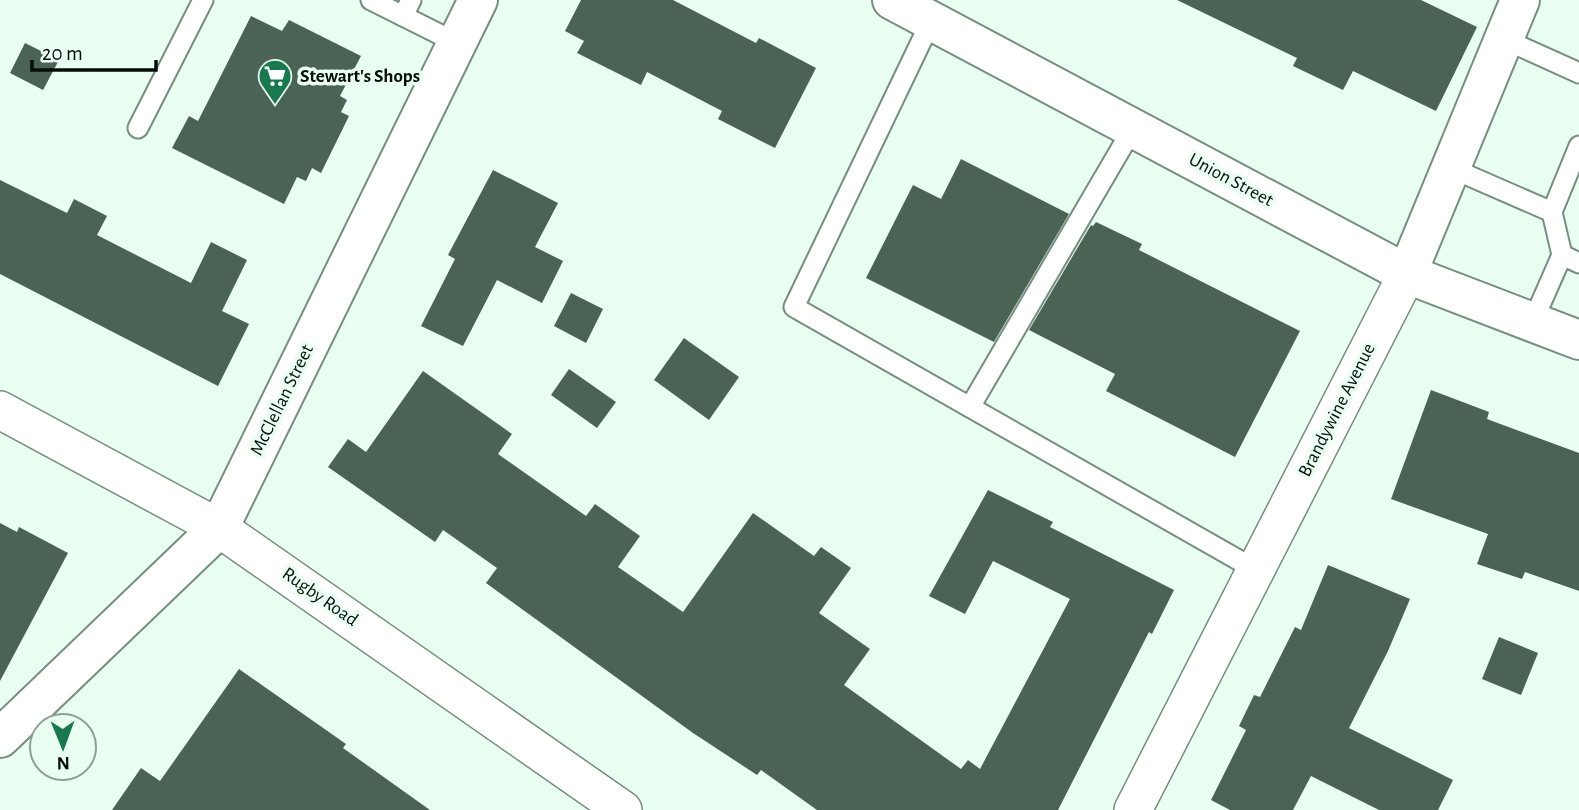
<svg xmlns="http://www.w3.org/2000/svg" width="1579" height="810" font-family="'Alegreya Sans',sans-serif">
  <rect width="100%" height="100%" fill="#e9fff1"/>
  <!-- building -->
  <g fill="#4b6355">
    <polygon points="581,0 673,0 756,43 759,38 816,68 775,148 718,119 722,111 647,72 641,85 577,53 584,41 565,31"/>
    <polygon points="1177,0 1421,0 1477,27 1436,111 1353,71 1343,90 1293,66 1297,58"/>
    <polygon points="251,16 282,31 289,20 361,56 340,96 347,100 341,112 349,116 321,173 312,168 306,181 297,177 284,204 172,148 189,116 198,121"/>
    <polygon points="25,43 59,60 43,90 10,73"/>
    <polygon points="961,159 1069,214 994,342 866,278 913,185 941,199"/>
    <polygon points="493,170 558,203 535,247 563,261 542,303 497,280 463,346 421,326 455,259 448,255"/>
    <polygon points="0,180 67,213 74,199 107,216 97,235 191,283 211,242 247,260 222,311 249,324 218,386 0,274"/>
    <polygon points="1096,222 1142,244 1139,250 1300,331 1235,457 1106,391 1115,374 1029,330 1091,225 1093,226"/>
    <polygon points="571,293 603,309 586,343 554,326"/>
    <polygon points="684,338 739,377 709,420 654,380"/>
    <polygon points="569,369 616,402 597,428 551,395"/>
    <polygon points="423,371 512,434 498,454 586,516 595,504 640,536 618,567 683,612 753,513 814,556 821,547 851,568 819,613 870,649 844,685 961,769 968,760 980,769 1070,599 993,561 965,614 929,596 988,490 1053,522 1050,527 1174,590 1152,634 1149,632 1058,810 817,810 761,770 757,775 693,733 486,583 497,568 443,530 435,542 328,467 348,439 366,452"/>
    <polygon points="1431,390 1489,412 1487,419 1579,453 1579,591 1525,572 1522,579 1477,564 1488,534 1391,499"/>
    <polygon points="0,523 17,532 19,527 68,553 0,681"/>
    <polygon points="1328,565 1410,599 1388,651 1349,728 1453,780 1438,810 1379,810 1311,776 1293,810 1230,810 1211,800 1246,730 1239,726 1254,695 1260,697 1295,627 1301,630"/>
    <polygon points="1499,637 1538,653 1521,695 1482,679"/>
    <polygon points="239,669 346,744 343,748 430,810 112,810 141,768 160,781"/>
  </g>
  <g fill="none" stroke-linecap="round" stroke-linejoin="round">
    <defs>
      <g id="lane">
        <polyline points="371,0 457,43"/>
        <polyline points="403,16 411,0"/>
        <polyline points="931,21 794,307 1256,570"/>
        <polyline points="1504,39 1579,73"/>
        <polyline points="138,128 203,0"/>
        <polyline points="1451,168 1552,212 1579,146"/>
        <polyline points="1552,212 1562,255"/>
        <polyline points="1533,321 1562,255 1579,263"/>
        <polyline points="970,407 1133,128"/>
      </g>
      <g id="street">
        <polyline points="0,410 219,528 623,810"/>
        <polyline points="1133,810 1407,274"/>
      </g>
      <g id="secondary">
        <polyline points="892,0 1407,274 1579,340"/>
        <polyline points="1407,274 1520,0"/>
        <polyline points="0,738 219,528 478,0"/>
      </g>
    </defs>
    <!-- lane casing -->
    <use href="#lane" stroke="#758e7f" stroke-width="23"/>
    <!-- street casing -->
    <use href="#street" stroke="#758e7f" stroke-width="40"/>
    <!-- secondary casing -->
    <use href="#secondary" stroke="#758e7f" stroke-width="42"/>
    <!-- lane -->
    <use href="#lane" stroke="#fff" stroke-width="19"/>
    <!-- street -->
    <use href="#street" stroke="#fff" stroke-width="37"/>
    <!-- secondary -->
    <use href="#secondary" stroke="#fff" stroke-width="38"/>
  </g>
  <!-- icons -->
  <defs>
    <symbol id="supermarket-pin" viewBox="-11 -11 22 30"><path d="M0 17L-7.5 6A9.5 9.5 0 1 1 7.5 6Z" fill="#18784e" stroke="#e9fff1"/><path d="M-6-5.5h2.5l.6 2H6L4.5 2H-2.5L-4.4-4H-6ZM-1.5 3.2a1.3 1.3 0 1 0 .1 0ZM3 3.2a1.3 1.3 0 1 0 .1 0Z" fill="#fff"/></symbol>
  </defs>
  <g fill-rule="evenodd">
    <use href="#supermarket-pin" x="256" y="57" width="38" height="52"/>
  </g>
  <g text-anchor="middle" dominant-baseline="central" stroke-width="7" stroke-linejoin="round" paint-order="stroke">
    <!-- poi labels -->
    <g font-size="19" font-weight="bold" fill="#060e09" stroke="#e9fff1" text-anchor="start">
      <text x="300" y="76">Stewart's Shops</text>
    </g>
    <!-- street labels -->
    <g font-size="19" fill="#060e09" stroke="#e9fff1">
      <text transform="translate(1231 180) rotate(28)">Union Street</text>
      <text transform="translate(282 400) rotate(-64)">McClellan Street</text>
      <text transform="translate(1337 410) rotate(-63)">Brandywine Avenue</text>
      <text transform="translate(320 597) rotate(35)">Rugby Road</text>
    </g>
  </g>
  <!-- north arrow -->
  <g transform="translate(63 747) rotate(179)"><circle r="33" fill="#e9fff1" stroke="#8e9f94" stroke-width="2"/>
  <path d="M0-5L12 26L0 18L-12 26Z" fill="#18784e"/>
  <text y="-10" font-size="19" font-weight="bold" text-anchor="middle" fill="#060e09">N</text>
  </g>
  <!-- scale -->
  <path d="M32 60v10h124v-10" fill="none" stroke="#060e09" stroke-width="3.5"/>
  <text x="42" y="60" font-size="21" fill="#060e09" stroke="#e9fff1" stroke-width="5" paint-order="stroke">20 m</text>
</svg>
